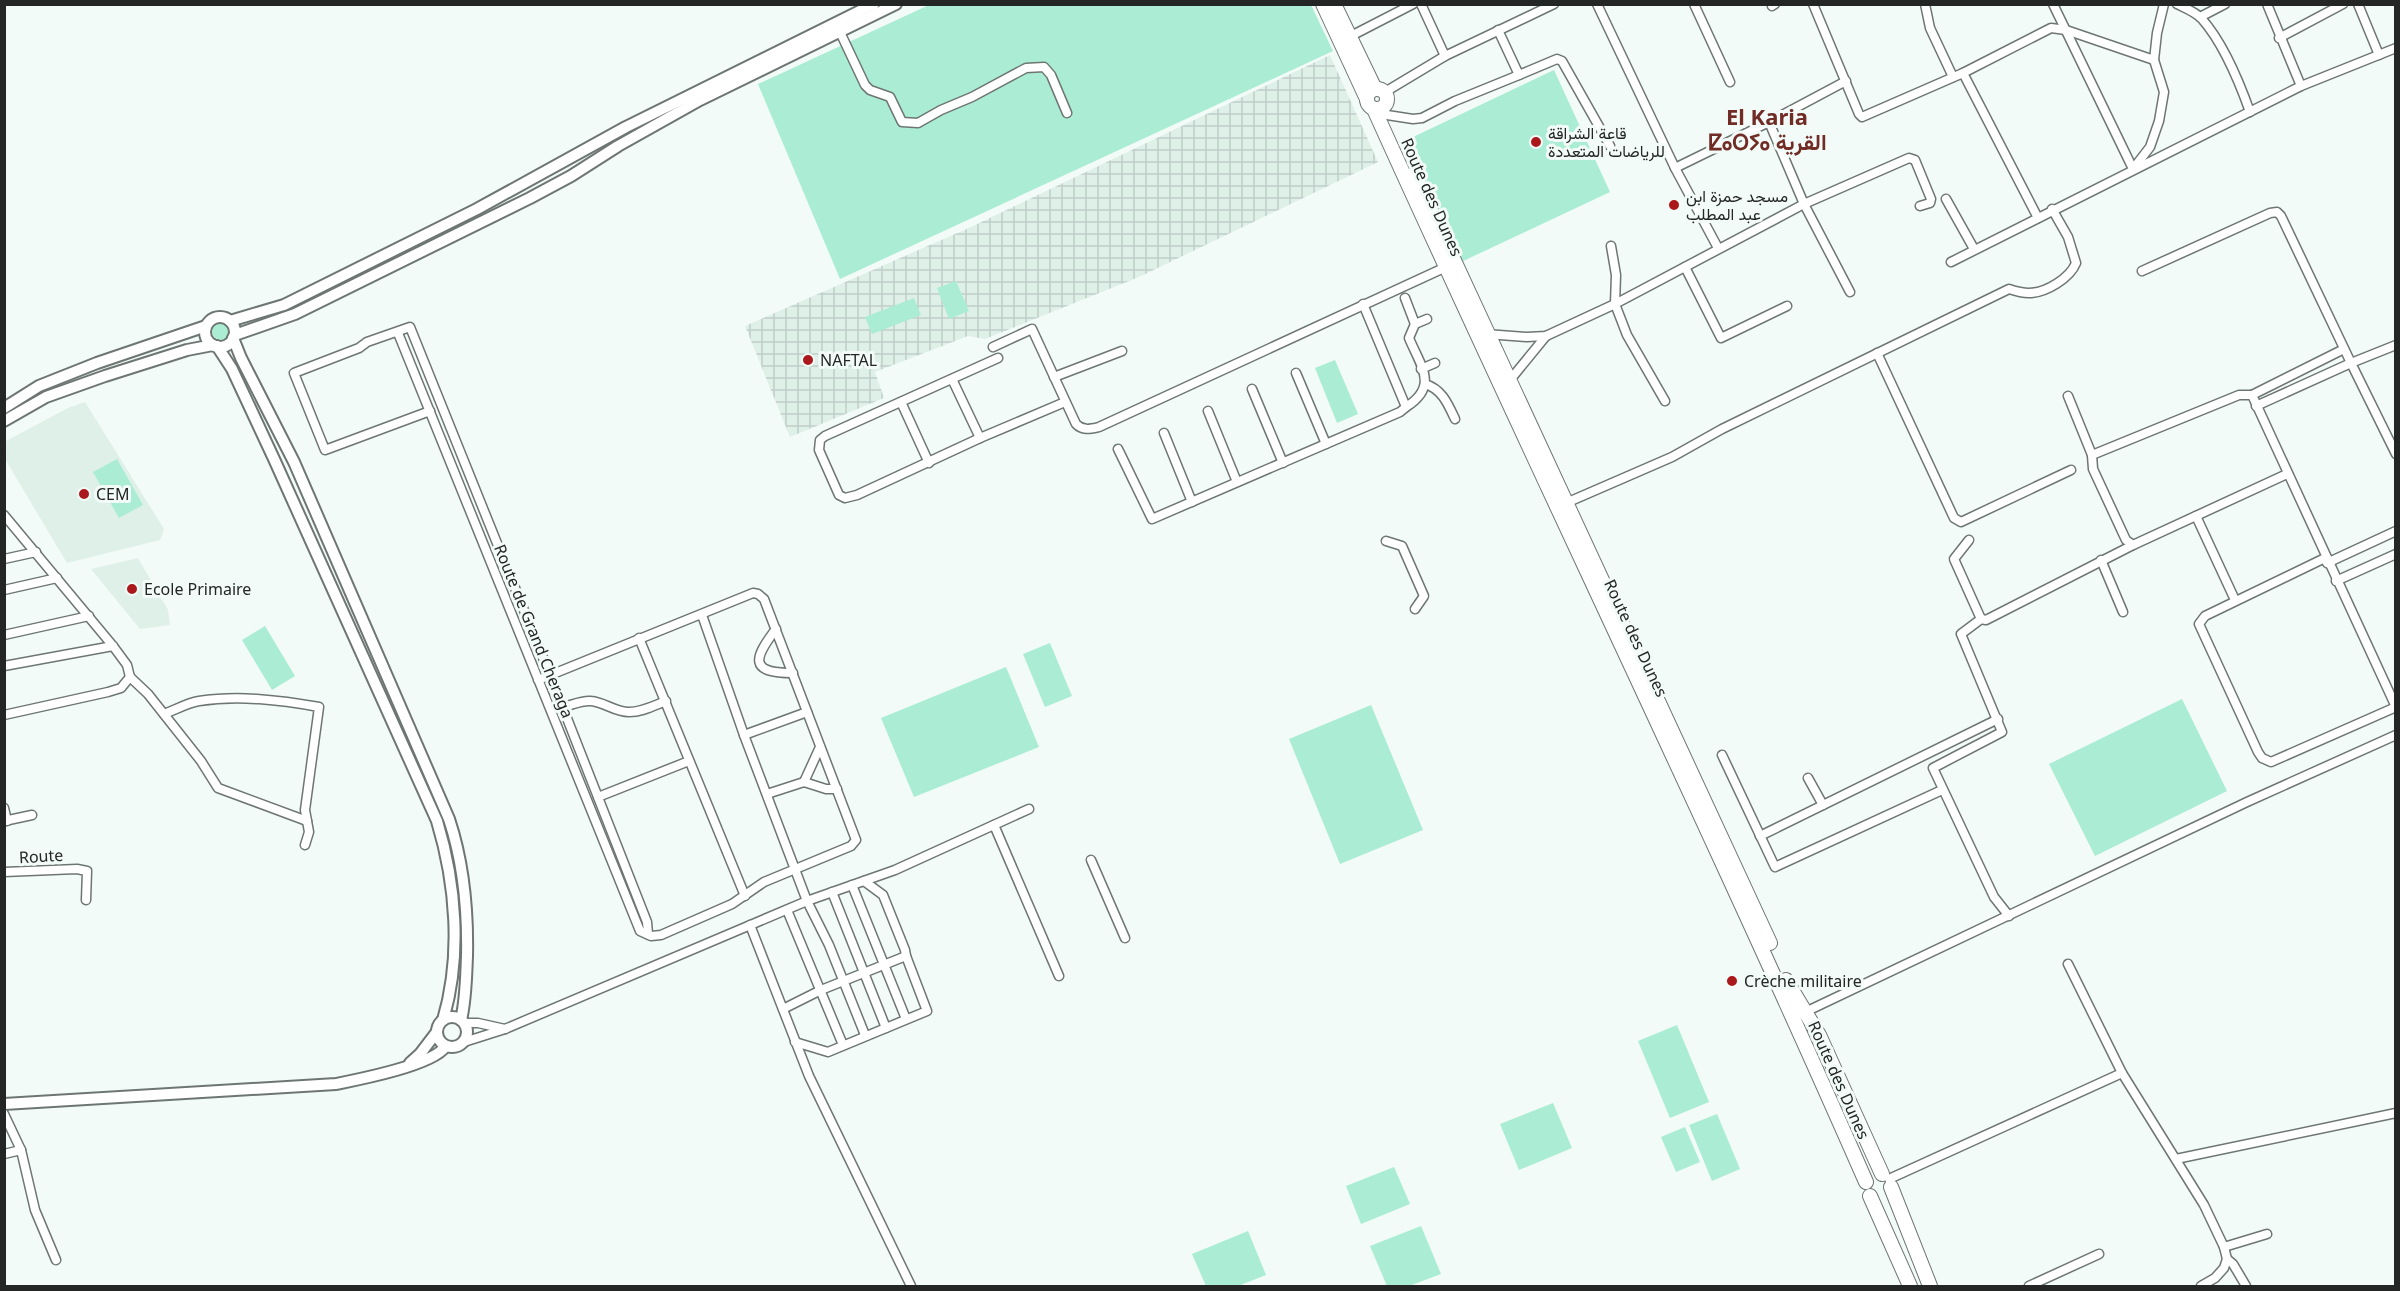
<svg xmlns="http://www.w3.org/2000/svg" width="2400" height="1291" font-family="'Noto Sans',Vazirmatn,'Noto Sans Tifinagh',sans-serif">
  <defs>
    <pattern id="industrial-grid" width="8" height="8" patternUnits="userSpaceOnUse" patternTransform="scale(1.5)"><rect width="8" height="8" fill="#dff0e9"/><path d="M0 4h8M4 0v8" fill="none" stroke="#bfcec8"/></pattern>
  </defs>
  <rect width="100%" height="100%" fill="#f2fbf7"/>
  <!-- built -->
  <g fill="#dff0e9">
    <polygon points="85,402 164,529 160,540 67,563 5,459 5,449 6,441 68,408"/>
    <polygon points="138,558 168,610 170,625 140,629 91,569"/>
  </g>
  <!-- industrial -->
  <polygon fill="url(#industrial-grid)" points="1330,55 1378,162 1139,277 985,339 968,336 875,372 884,398 790,437 745,326 971,227"/>
  <!-- green -->
  <g fill="#aaedd4">
    <polygon points="929,5 1311,5 1333,51 840,279 758,84"/>
    <polygon points="1554,70 1610,192 1459,263 1416,161 1420,159 1411,138"/>
    <polygon points="956,281 969,311 949,319 937,288"/>
    <polygon points="914,298 921,315 872,334 865,317"/>
    <circle cx="221" cy="331" r="9"/>
    <polygon points="1335,360 1358,414 1337,423 1315,368"/>
    <polygon points="117,459 143,505 119,518 93,472"/>
    <polygon points="265,626 295,676 272,690 242,640"/>
    <polygon points="1050,643 1072,696 1045,707 1023,654"/>
    <polygon points="1006,667 1039,747 914,797 881,718"/>
    <polygon points="2182,699 2227,791 2095,856 2049,764"/>
    <polygon points="1371,705 1423,830 1340,864 1289,739"/>
    <polygon points="1677,1025 1709,1102 1670,1118 1638,1041"/>
    <polygon points="1553,1103 1572,1148 1519,1170 1500,1124"/>
    <polygon points="1717,1114 1740,1169 1712,1181 1689,1125"/>
    <polygon points="1685,1127 1700,1162 1676,1172 1661,1137"/>
    <polygon points="1394,1167 1410,1204 1361,1224 1346,1186"/>
    <polygon points="1421,1226 1441,1274 1409,1286 1387,1286 1370,1246"/>
    <polygon points="1248,1231 1266,1275 1238,1286 1206,1286 1192,1254"/>
  </g>
  <g fill="none" stroke-linecap="round" stroke-linejoin="round">
    <defs>
      <g id="minor">
        <polyline points="1421,4 1445,56"/>
        <polyline points="1597,4 1675,168 1718,248"/>
        <polyline points="1694,4 1730,82"/>
        <polyline points="1813,4 1859,114 1862,117 1963,73 2051,28 2066,30 2154,60"/>
        <polyline points="1925,4 1930,28 1953,77"/>
        <polyline points="2053,4 2133,169 2150,147 2159,121 2164,92 2154,60 2157,33 2164,4"/>
        <path d="M 2177,4 C 2185,8 2196,12 2202,19 C 2224,44 2239,81 2250,112"/>
        <polyline points="2267,4 2301,86"/>
        <polyline points="2358,4 2379,55"/>
        <polyline points="1772,6 1775,4"/>
        <polyline points="2200,17 2225,4"/>
        <polyline points="1498,30 1519,75 1557,59 1562,61 1610,146"/>
        <polyline points="840,32 865,85 870,90 890,97 902,122 918,123 941,110 972,97 1026,68 1044,67 1051,75 1067,113"/>
        <polyline points="1349,37 1413,4"/>
        <polyline points="2279,38 2343,4"/>
        <polyline points="1963,73 2038,218"/>
        <polyline points="1385,92 1445,56 1554,4"/>
        <polyline points="1387,115 1413,119 1422,118 1455,101 1519,75"/>
        <polyline points="1769,122 1804,204 1850,292"/>
        <polyline points="1675,168 1769,122 1846,81"/>
        <polyline points="1946,199 1974,249"/>
        <polyline points="1611,246 1616,275 1615,304 1627,335 1665,401"/>
        <polyline points="1951,262 2301,86 2396,48"/>
        <polyline points="1685,267 1721,338 1787,306"/>
        <polyline points="2142,271 2270,213 2277,212 2281,216 2351,363 2256,406"/>
        <path d="M 1405,298 L 1415,324 L 1409,338 C 1421,367 1439,386 1406,407"/>
        <polyline points="1415,324 1427,319"/>
        <polyline points="398,333 640,931 651,936 661,935 732,904 764,882 851,846 856,840 764,599 758,594 753,593 538,680"/>
        <polyline points="1486,334 1527,337 1546,336 1615,304 1804,204 1909,158 1915,160 1931,199 1930,203 1920,206"/>
        <polyline points="2396,345 2351,363 2396,454"/>
        <path d="M 993,347 L 1032,329 L 1076,424 C 1083,431 1090,429 1099,427 L 1446,267"/>
        <polyline points="1877,353 1954,518 1961,522 2071,470"/>
        <polyline points="998,358 825,436 820,440 819,450 839,495 845,498 857,495 980,438 1065,402"/>
        <polyline points="1421,369 1435,363"/>
        <polyline points="1296,373 1326,444"/>
        <polyline points="1054,377 1122,351"/>
        <polyline points="952,379 980,438"/>
        <polyline points="1510,380 1546,336"/>
        <path d="M 1425,384 C 1442,389 1448,404 1455,419"/>
        <polyline points="1252,389 1283,463"/>
        <polyline points="2252,395 2344,349"/>
        <polyline points="2068,396 2092,455 2093,469 2126,540 2133,545 2287,474"/>
        <polyline points="901,402 929,463"/>
        <polyline points="430,411 325,450 294,373 359,348 367,342 410,327 550,675 647,922 648,934"/>
        <polyline points="1208,411 1237,482"/>
        <polyline points="1164,433 1192,502"/>
        <polyline points="1118,449 1152,519 1400,412 1406,407 1363,304"/>
        <polyline points="2092,455 2239,395 2252,395 2396,707"/>
        <path d="M 1566,503 L 1672,457 L 1722,429 L 2009,289 C 2015,291 2022,293 2029,293 C 2046,293 2070,278 2076,263 L 2068,237 L 2052,209"/>
        <polyline points="4,515 113,646 127,665 130,677 121,688 108,692 4,715"/>
        <polyline points="2196,516 2235,600"/>
        <polyline points="1969,540 1954,559 1981,619"/>
        <polyline points="1386,541 1402,546 1424,596 1415,609"/>
        <polyline points="2325,558 2205,616 2199,624 2258,752 2262,758 2271,762 2396,707"/>
        <polyline points="4,559 36,552"/>
        <polyline points="2101,560 2123,612"/>
        <polyline points="2327,563 2396,531"/>
        <polyline points="2336,581 2396,554"/>
        <polyline points="4,590 57,578"/>
        <polyline points="702,615 744,735 807,901 829,945 865,1035"/>
        <path d="M 776,629 C 754,658 748,673 793,673"/>
        <polyline points="4,635 89,616"/>
        <polyline points="639,638 745,896"/>
        <polyline points="4,666 113,646"/>
        <polyline points="130,677 148,694 201,761 218,788 307,821"/>
        <path d="M 563,707 C 572,705 582,700 591,701 C 604,702 615,712 629,712 C 642,712 653,706 666,701"/>
        <path d="M 164,714 C 175,710 187,703 199,701 C 239,695 280,700 319,707 L 305,810 L 309,832 L 305,845"/>
        <polyline points="744,735 807,712"/>
        <polyline points="1722,755 1775,867 1942,790"/>
        <polyline points="1808,778 1823,805"/>
        <polyline points="804,782 820,747"/>
        <polyline points="767,794 804,782 826,789 837,789"/>
        <polyline points="598,797 689,761"/>
        <polyline points="4,808 7,821"/>
        <polyline points="4,821 32,815"/>
        <polyline points="994,825 1059,976"/>
        <polyline points="1760,836 1998,719"/>
        <polyline points="1091,860 1125,938"/>
        <polyline points="4,872 77,869 87,871 86,900"/>
        <polyline points="852,885 906,1019"/>
        <polyline points="832,892 886,1028"/>
        <polyline points="787,910 843,1045"/>
        <polyline points="2009,916 1994,897 1933,768 2002,732 1961,634 1981,619 1986,620 2133,545"/>
        <polyline points="750,925 809,1076 911,1286"/>
        <polyline points="2068,964 2122,1073 2204,1205 2224,1247 2227,1259 2224,1268 2215,1278 2201,1286"/>
        <polyline points="783,1009 821,990 906,956"/>
        <polyline points="1801,1014 2247,802 2396,735"/>
        <polyline points="464,1023 478,1023 505,1029"/>
        <polyline points="464,1042 505,1029 807,901 895,870 1029,809"/>
        <polyline points="795,1042 828,1052 927,1011 906,956 905,950 883,895 864,881"/>
        <polyline points="4,1114 21,1150 35,1210 56,1260"/>
        <polyline points="4,1154 21,1150"/>
        <polyline points="2176,1159 2396,1113"/>
        <polyline points="1889,1179 2122,1073"/>
        <polyline points="2224,1247 2267,1234"/>
        <polyline points="2227,1259 2233,1264 2246,1286"/>
        <polyline points="2029,1286 2099,1254"/>
      </g>
      <g id="tertiary">
        <circle cx="220" cy="332" r="15"/>
        <polyline points="230,321 284,305 477,209 626,127 874,4"/>
        <polyline points="235,335 295,314 530,198 571,176 618,146 700,100 896,4"/>
        <path d="M 233,338 L 241,358 L 294,462 L 449,819 C 464,864 468,908 467,956 C 466,978 466,999 461,1020"/>
        <path d="M 217,346 L 232,369 L 274,459 L 437,821 C 456,884 462,956 443,1020"/>
        <polyline points="4,408 39,386 97,363 206,326"/>
        <polyline points="4,421 46,397 105,376 187,350 213,345"/>
        <circle cx="452" cy="1032" r="15"/>
        <polyline points="410,1063 420,1054 436,1033"/>
        <path d="M 4,1104 L 336,1084 C 361,1079 432,1065 445,1047"/>
      </g>
      <g id="primary">
        <polyline points="1323,4 1367,99"/>
        <polyline points="1334,4 1375,89"/>
        <circle cx="1377" cy="99" r="10"/>
        <path d="M 1374,109 C 1536,468 1708,822 1866,1182"/>
        <polyline points="1414,174 1770,943"/>
        <polyline points="1786,980 1819,1035 1882,1174"/>
        <polyline points="1891,1187 1930,1286"/>
        <polyline points="1870,1196 1910,1286"/>
      </g>
    </defs>
    <!-- minor casing -->
    <use href="#minor" stroke="#6e7673" stroke-width="11"/>
    <!-- tertiary casing -->
    <use href="#tertiary" stroke="#6e7673" stroke-width="14"/>
    <!-- primary casing -->
    <use href="#primary" stroke="#6e7673" stroke-width="16"/>
    <!-- minor -->
    <use href="#minor" stroke="#fff" stroke-width="8"/>
    <!-- tertiary -->
    <use href="#tertiary" stroke="#fff" stroke-width="10"/>
    <!-- primary -->
    <use href="#primary" stroke="#fff" stroke-width="14"/>
  </g>
  <!-- markers -->
  <g fill="#ab181b" stroke="#f2fbf7" stroke-width="2">
    <circle cx="1536" cy="142" r="6"/>
    <circle cx="1674" cy="205" r="6"/>
    <circle cx="808" cy="360" r="6"/>
    <circle cx="84" cy="494" r="6"/>
    <circle cx="132" cy="589" r="6"/>
    <circle cx="1732" cy="981" r="6"/>
  </g>
  <g text-anchor="middle" dominant-baseline="central" stroke-width="6" stroke-linejoin="round" paint-order="stroke">
    <!-- poi labels -->
    <g font-size="16" fill="#232625" stroke="#f2fbf7" text-anchor="start">
      <text x="1548" y="133">قاعة الشراقة<tspan x="1548" dy="18">للرياضات المتعددة</tspan></text>
      <text x="1686" y="196">مسجد حمزة ابن<tspan x="1686" dy="18">عبد المطلب</tspan></text>
      <text x="820" y="360">NAFTAL</text>
      <text x="96" y="494">CEM</text>
      <text x="144" y="589">Ecole Primaire</text>
      <text x="1744" y="981">Crèche militaire</text>
    </g>
    <!-- street labels -->
    <g font-size="16" fill="#232625" stroke="#f2fbf7">
      <text transform="translate(1432 197) rotate(66)">Route des Dunes</text>
      <text transform="translate(534 631) rotate(68)">Route de Grand Cheraga</text>
      <text transform="translate(1636 638) rotate(65)">Route des Dunes</text>
      <text transform="translate(41 856) rotate(-3)">Route</text>
      <text transform="translate(1839 1080) rotate(66)">Route des Dunes</text>
    </g>
    <!-- district labels -->
    <g font-size="22" font-weight="bold" fill="#712c26" stroke="#f2fbf7">
      <text x="1767" y="116">El Karia<tspan x="1767" dy="25">ⵇⴰⵔⵢⴰ القرية</tspan></text>
    </g>
  </g>
  <!-- border -->
  <rect width="2400" height="1291" fill="none" stroke="#232625" stroke-width="12"/>
</svg>
